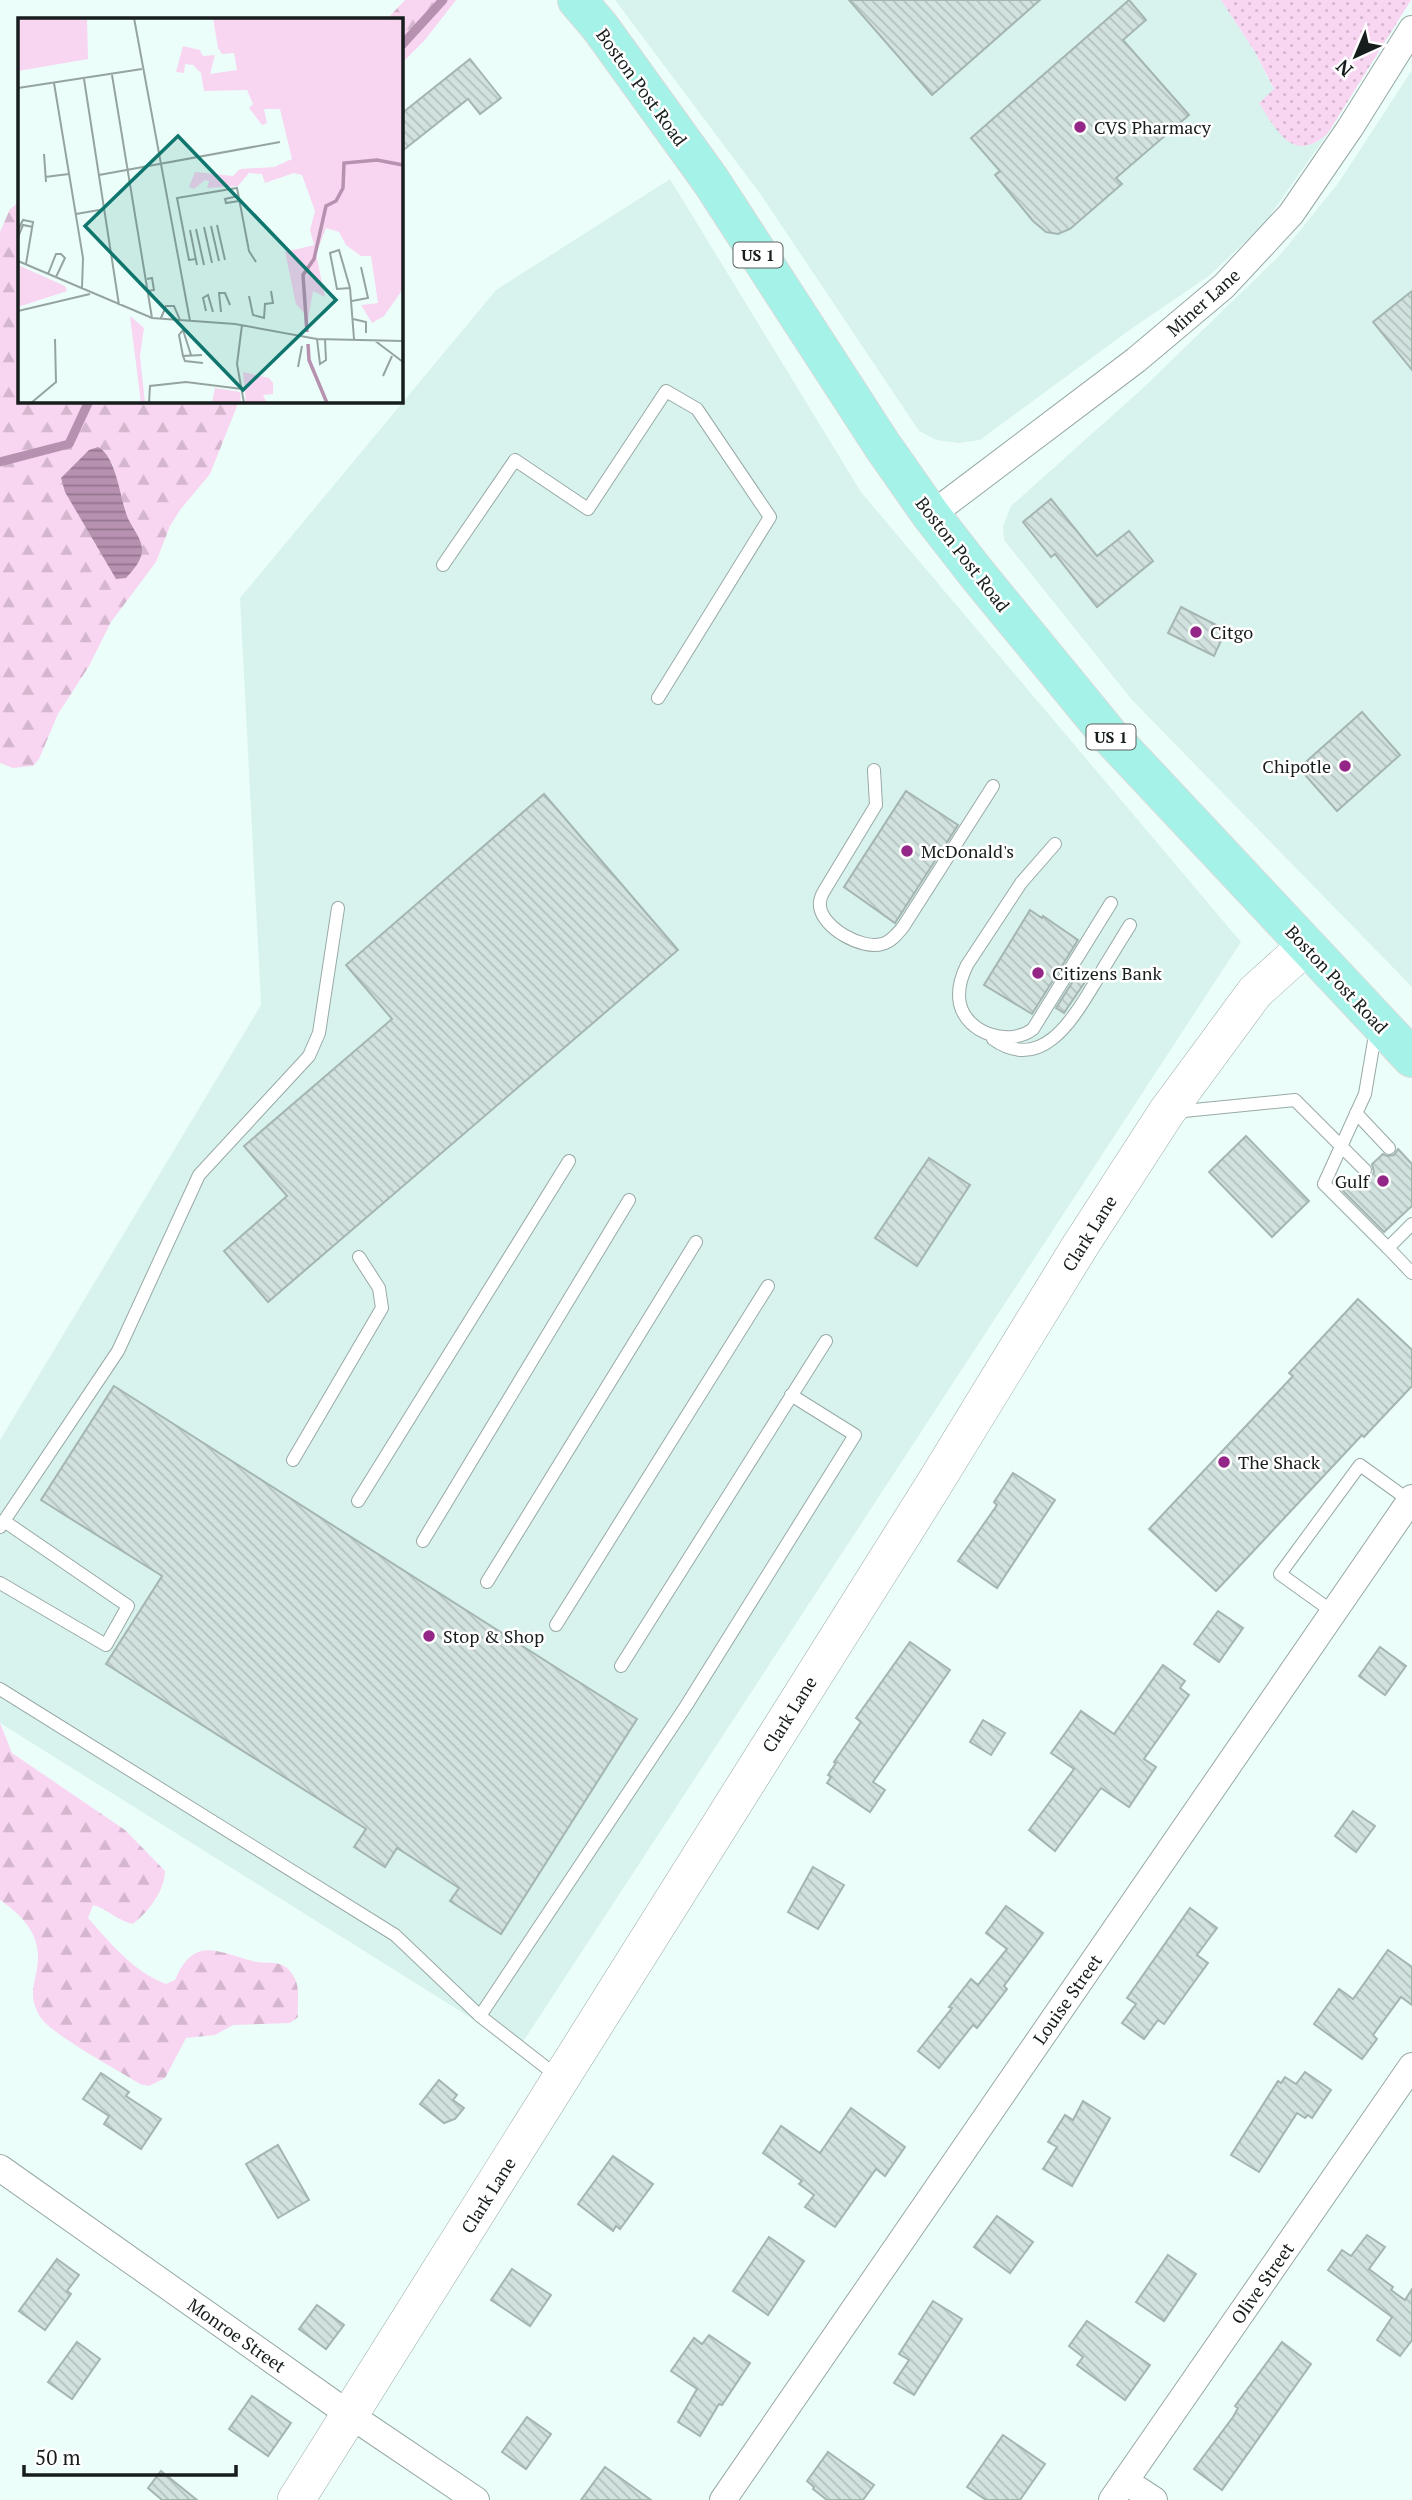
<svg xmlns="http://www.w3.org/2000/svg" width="1412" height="2500" font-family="'PT Serif',serif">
  <defs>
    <pattern id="grass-dots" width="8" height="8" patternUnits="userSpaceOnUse" patternTransform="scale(1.75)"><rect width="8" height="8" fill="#f8d5f1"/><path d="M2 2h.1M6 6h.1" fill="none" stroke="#d4b6ce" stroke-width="1.8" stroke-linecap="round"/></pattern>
    <pattern id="forest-firs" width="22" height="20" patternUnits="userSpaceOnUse" patternTransform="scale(1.75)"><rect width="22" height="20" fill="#f8d5f1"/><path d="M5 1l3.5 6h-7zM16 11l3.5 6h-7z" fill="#d4b6ce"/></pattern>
    <pattern id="water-rules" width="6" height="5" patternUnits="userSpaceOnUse" patternTransform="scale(1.75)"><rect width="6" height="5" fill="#b791b0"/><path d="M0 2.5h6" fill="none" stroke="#94768e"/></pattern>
    <pattern id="building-back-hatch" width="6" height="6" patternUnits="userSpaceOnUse" patternTransform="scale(1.75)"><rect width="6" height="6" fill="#d1e2df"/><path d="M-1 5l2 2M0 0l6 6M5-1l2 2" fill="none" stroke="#b3c1bf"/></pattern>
  </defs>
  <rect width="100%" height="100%" fill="#ecfefa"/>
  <!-- built -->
  <g fill="#d8f3ee">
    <polygon points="615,0 1221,0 1255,52 1274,90 1259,104 1316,143 1328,133 1264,224 1209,276 1131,329 980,440 959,443 936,440 919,431 761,195"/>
    <polygon points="1412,70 1412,987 1132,700 1004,540 1003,526 1011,506 1142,389 1280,255 1339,182"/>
    <polygon points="670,179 861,492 1241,942 519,2048 0,1723 0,1440 261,1005 240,598 496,290"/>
  </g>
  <!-- grass -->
  <path fill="url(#grass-dots)" d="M 1221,0 L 1411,0 L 1328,133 C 1293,165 1277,131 1259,103 L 1274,89 L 1255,52 Z"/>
  <!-- forest -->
  <g fill="url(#forest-firs)" fill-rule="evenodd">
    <polygon points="405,0 456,0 424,41 401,64 401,19 387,19"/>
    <path d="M 19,202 L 19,401 L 239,401 L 210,474 L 180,510 L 170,526 L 156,562 L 111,622 L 89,666 L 58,714 L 39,759 L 33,766 L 13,768 L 0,763 L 0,232 L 10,209 ZM 89,451 L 112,463 L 127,518 L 143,547 Z"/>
    <path d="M 0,1723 L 12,1753 L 125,1830 L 165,1871 C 164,1892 149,1911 133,1924 C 118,1921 108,1909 93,1905 L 88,1918 C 111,1944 134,1972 166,1984 L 175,1980 C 194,1936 216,1951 252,1961 C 269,1965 285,1957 295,1979 C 300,1988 297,2007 298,2017 L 290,2023 L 233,2025 L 215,2035 L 186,2038 L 165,2078 L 149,2086 L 140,2084 C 118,2070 54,2036 41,2018 C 25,1993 38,1981 38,1956 C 38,1931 19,1913 0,1900 Z"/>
  </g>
  <!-- water -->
  <path fill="url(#water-rules)" d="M 98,447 C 116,456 120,497 127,516 C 131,527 143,539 142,551 C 141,562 133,570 126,578 L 116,579 L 65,492 L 61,478 L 89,450 Z"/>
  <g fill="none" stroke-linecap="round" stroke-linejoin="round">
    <!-- stream -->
    <g stroke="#b791b0" stroke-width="9">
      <polyline points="401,46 443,0"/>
      <polyline points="0,462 69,444 89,401"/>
    </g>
  </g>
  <!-- building -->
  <g fill="url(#building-back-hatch)" stroke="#a4b5b2" stroke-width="2">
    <polygon points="849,0 1040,0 932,95"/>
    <polygon points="1129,0 1146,20 1123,40 1189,115 1116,178 1122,184 1070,229 1058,234 1046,232 1033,221 995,175 1000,171 971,138"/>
    <polygon points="470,59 501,98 480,114 468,99 401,152 401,114"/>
    <polygon points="1412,291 1412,370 1373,322"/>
    <polygon points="1051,499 1097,556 1129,531 1153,561 1097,607 1055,554 1051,557 1023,522"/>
    <polygon points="1181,607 1226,630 1214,656 1168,633"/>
    <polygon points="1362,712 1400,755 1337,811 1299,768"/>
    <polygon points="906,791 958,825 895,923 844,887"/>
    <polygon points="544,794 678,950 268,1302 224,1251 287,1196 244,1146 392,1019 346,965"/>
    <polygon points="1030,910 1042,918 1043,916 1078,940 1032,1014 984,985"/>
    <polygon points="1080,970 1089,976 1064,1013 1056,1008"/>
    <polygon points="1246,1136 1309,1201 1272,1237 1209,1172"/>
    <polygon points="1398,1149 1412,1164 1412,1206 1384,1232 1343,1191 1359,1176 1363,1179 1371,1177 1374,1172 1372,1164 1383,1154 1387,1156 1394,1155"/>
    <polygon points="929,1158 970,1185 917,1266 875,1238"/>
    <polygon points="1358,1299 1412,1350 1412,1386 1364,1437 1362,1435 1216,1591 1149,1529 1293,1376 1289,1373"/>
    <polygon points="114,1386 637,1719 501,1934 450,1901 459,1888 397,1848 385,1867 354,1847 366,1829 106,1664 162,1576 41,1500"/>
    <polygon points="1013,1473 1055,1500 997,1588 958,1561 997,1505 994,1502"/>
    <polygon points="1218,1611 1243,1628 1219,1662 1194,1644"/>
    <polygon points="910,1642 950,1670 873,1782 885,1790 870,1812 827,1783 831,1777 828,1775 836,1763 834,1762 861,1722 856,1718"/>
    <polygon points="1380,1647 1406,1666 1385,1695 1359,1676"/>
    <polygon points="1163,1665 1185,1681 1180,1688 1189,1695 1144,1759 1156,1767 1129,1807 1101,1788 1055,1851 1029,1830 1074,1769 1051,1753 1081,1711 1114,1734"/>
    <polygon points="983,1720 1005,1733 991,1755 970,1742"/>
    <polygon points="1353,1811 1375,1826 1356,1852 1335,1836"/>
    <polygon points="813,1867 844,1885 818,1929 788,1912"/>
    <polygon points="1006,1906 1043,1933 1004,1986 1007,1989 977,2028 973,2025 939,2068 918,2051 952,2008 949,2007 971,1979 978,1985 1007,1949 986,1933"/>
    <polygon points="1190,1908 1217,1928 1197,1955 1208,1963 1164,2024 1158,2020 1144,2039 1122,2023 1136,2004 1127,1998"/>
    <polygon points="1388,1950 1412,1967 1412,2005 1401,1997 1373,2035 1377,2039 1362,2059 1314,2024 1339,1989 1353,1999"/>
    <polygon points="1305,2072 1331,2090 1312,2118 1308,2115 1305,2118 1297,2113 1259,2172 1231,2155 1278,2081 1281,2083 1285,2077 1296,2084"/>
    <polygon points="101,2073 129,2092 126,2096 161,2119 141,2149 104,2124 109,2116 83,2099"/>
    <polygon points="439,2080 457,2095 453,2100 464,2108 455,2119 444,2123 420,2104"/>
    <polygon points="1083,2101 1110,2118 1072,2186 1043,2169 1057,2147 1048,2142 1065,2115 1073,2120"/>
    <polygon points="851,2108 905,2147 885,2176 876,2169 835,2227 805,2207 814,2195 799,2184 802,2181 763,2153 781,2126 820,2153"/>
    <polygon points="278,2145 309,2200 278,2218 246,2164"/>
    <polygon points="613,2156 653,2184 620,2229 616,2226 613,2231 578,2204"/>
    <polygon points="997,2216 1033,2242 1010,2273 974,2247"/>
    <polygon points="1367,2235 1385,2247 1369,2269 1393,2287 1391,2290 1405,2300 1412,2289 1412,2340 1400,2356 1377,2340 1392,2317 1328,2270 1342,2250 1351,2256"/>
    <polygon points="769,2237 804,2261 768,2315 733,2291"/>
    <polygon points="1168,2255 1196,2274 1164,2321 1136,2302"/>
    <polygon points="57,2259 79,2275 67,2291 71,2294 45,2330 19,2311"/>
    <polygon points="512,2269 551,2295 530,2326 491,2300"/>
    <polygon points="933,2301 962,2319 914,2395 894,2383 909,2360 899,2354"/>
    <polygon points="317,2305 344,2325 326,2349 299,2329"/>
    <polygon points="1087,2321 1150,2365 1125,2400 1077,2365 1083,2357 1069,2346"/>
    <polygon points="709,2335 750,2363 722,2405 719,2404 700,2436 678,2422 697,2389 671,2371 694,2338 702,2344"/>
    <polygon points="77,2342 100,2359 72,2399 48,2382"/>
    <polygon points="1282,2342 1311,2364 1222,2490 1194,2469 1233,2417 1238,2408 1235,2406"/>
    <polygon points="252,2396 291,2423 268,2456 229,2429"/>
    <polygon points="527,2417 551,2434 526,2469 502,2452"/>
    <polygon points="1003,2435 1045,2464 1020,2500 986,2500 967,2487"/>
    <polygon points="828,2452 874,2485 863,2500 827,2500 813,2489 814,2487 807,2481"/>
    <polygon points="605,2467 651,2500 581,2500"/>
    <polygon points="161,2471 197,2500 162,2500 148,2488"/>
  </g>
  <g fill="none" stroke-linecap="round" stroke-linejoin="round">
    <defs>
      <g id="lane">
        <polyline points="443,565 515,460 588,509 666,391 697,409 770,517 658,698"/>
        <path d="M 874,770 L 876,805 L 824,891 C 821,896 819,901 820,907 C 823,928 862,950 882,944 C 891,942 897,934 903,927 L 993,786"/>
        <path d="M 1055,844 L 1021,883 L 967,965 C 961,977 957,990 960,1004 C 967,1034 1010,1047 1033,1029 L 1111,903"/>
        <polyline points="1376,1029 1365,1094 1324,1184 1388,1248 1412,1224"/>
        <path d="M 993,1039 C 1043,1074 1074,1017 1096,981 C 1107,962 1119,943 1130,925"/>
        <polyline points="1174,1112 1295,1100 1365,1170"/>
        <polyline points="1356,1113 1389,1148"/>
        <polyline points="1388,1248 1412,1273"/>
        <polyline points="293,1460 382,1308 379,1288 359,1257"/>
        <polyline points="358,1501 569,1161"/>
        <polyline points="0,1527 118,1351 199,1175 309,1056 319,1033 338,908"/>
        <polyline points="423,1541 629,1200"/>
        <polyline points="487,1582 696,1242"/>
        <polyline points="0,1583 106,1645 128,1606 4,1521"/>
        <polyline points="1333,1612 1280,1574 1360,1465 1410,1501"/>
        <polyline points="556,1625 768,1286"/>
        <polyline points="621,1666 826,1341"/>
        <polyline points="0,1689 395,1935 480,2016 686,1706 855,1435 791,1395"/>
        <polyline points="480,2016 557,2076"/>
      </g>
      <g id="street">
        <polyline points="931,515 1136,360 1224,286 1291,214 1350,128 1412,29"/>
        <polyline points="0,2168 350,2415 476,2500"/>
        <polyline points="1125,2481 1154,2500"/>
        <polyline points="723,2500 1412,1498"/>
        <polyline points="1112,2500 1412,2066"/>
      </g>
      <polyline id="secondary" points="296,2500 933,1486 1080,1246 1166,1113 1255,992 1306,946"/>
      <polyline id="primary" points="577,0 600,27 711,181 882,445 931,515 977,574 1109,735 1412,1058"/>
    </defs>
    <!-- lane casing -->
    <use href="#lane" stroke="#98a9a6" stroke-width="14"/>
    <!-- street casing -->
    <use href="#street" stroke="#98a9a6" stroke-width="28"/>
    <!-- secondary casing -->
    <use href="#secondary" stroke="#98a9a6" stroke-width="38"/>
    <!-- primary casing -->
    <use href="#primary" stroke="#dadbdb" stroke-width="40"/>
    <!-- lane -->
    <use href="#lane" stroke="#fff" stroke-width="12"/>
    <!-- street -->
    <use href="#street" stroke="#fff" stroke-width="26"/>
    <!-- secondary -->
    <use href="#secondary" stroke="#fff" stroke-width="37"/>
    <!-- primary -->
    <use href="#primary" stroke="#a5f2e9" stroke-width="38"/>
  </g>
  <!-- markers -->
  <g fill="#932687" stroke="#fff" stroke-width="2.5">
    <circle cx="1080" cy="127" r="7"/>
    <circle cx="1196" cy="632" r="7"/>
    <circle cx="1345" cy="766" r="7"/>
    <circle cx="907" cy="851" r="7"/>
    <circle cx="1038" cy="973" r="7"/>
    <circle cx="1383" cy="1181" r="7"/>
    <circle cx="1224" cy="1462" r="7"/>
    <circle cx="429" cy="1636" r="7"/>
  </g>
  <g text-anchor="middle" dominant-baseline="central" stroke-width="5" stroke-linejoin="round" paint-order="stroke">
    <!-- shield labels -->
    <g fill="#fff" stroke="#5c6160" stroke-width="2">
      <rect x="733.5" y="242.5" width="49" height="25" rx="5"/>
      <rect x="1086.5" y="724.5" width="49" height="25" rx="5"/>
    </g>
    <g font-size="16" font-weight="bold" fill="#161d1c">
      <text x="758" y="255">US 1</text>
      <text x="1111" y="737">US 1</text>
    </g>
    <!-- street labels -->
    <g font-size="18" fill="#161d1c" stroke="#fff">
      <text transform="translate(642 87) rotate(54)">Boston Post Road</text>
      <text transform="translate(1203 302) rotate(-42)">Miner Lane</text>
      <text transform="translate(963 554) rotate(52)">Boston Post Road</text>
      <text transform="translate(1337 979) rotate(47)">Boston Post Road</text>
      <text transform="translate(1089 1233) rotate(-58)">Clark Lane</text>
      <text transform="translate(789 1714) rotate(-58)">Clark Lane</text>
      <text transform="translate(1067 1999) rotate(-55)">Louise Street</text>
      <text transform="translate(488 2195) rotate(-58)">Clark Lane</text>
      <text transform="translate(1262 2283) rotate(-55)">Olive Street</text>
      <text transform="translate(237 2335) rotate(35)">Monroe Street</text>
    </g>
    <!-- poi labels -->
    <g font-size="18" fill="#161d1c" stroke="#fff" text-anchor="start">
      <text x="1094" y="127">CVS Pharmacy</text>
      <text x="1210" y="632">Citgo</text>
      <text x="1331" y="766" text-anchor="end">Chipotle</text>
      <text x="921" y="851">McDonald's</text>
      <text x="1052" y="973">Citizens Bank</text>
      <text x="1369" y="1181" text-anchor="end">Gulf</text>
      <text x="1238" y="1462">The Shack</text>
      <text x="443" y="1636">Stop &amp; Shop</text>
    </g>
  </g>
  <!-- overview -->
  <g transform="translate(18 18)">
    <rect width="385" height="385" fill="#ecfefa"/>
    <path d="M 225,354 L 251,360 L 255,365 L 255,376 L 245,377 L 249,385 L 228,385 Z" fill="#f8d5f1"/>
    <path d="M 195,0 L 385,0 L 385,271 L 366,298 L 354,305 L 343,287 L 360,285 L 353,238 L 343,238 L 328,227 L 321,214 L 308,210 L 298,236 L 307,279 L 295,273 L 288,313 L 288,297 L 278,286 L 267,234 L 296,227 L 292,212 L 297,193 L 284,157 L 276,155 L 247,165 L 244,156 L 231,155 L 220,168 L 189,170 L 191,163 L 187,162 L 176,171 L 171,169 L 177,154 L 215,158 L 222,151 L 256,149 L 274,141 L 262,91 L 246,91 L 249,105 L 244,107 L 231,90 L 235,86 L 229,72 L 186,73 L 183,55 L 175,47 L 167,46 L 166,55 L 158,54 L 165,28 L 182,32 L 185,38 L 197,37 L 192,56 L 219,52 L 216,35 L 204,36 L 200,30 ZM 112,298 L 126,310 L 122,338 L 127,385 L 123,385 ZM 197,370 L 222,374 L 223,385 L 194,385 Z" fill="#f8d5f1"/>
    <path d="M 0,0 L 69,0 L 70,41 L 0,53 ZM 0,247 L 47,268 L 49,273 L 0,289 Z" fill="#f8d5f1"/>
    <path fill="none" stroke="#b791b0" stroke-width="3.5" d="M 289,314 L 285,257 L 296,241 L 308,188 L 318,183 L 325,170 L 326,145 L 359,142 L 385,147M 290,326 L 291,342 L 309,385"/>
    <path fill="none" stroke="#96a4a1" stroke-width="2" d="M 116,0 L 172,303M 94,57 L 134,300M 66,61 L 101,287M 36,65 L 65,240 L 64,270M 0,70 L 124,51M 26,136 L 28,164M 81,157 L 262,124M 27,159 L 51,156M 220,178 L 207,181 L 208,185 L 221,183M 58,196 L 87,191M 199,207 L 207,242M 193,208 L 201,243M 186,209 L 194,245M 178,211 L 186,247M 0,212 L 5,202 L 15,204 L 8,246M 172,212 L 179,247M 0,219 L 5,207 L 15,209M 178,241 L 171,242 L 159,180 L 219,170 L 231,233 L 238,244M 0,243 L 134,300 L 217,306 L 299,321 L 385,323M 30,256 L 38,236 L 43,236 L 47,240 L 38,259M 129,261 L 134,260 L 136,272 L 130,273M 332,270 L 319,271 L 312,235 L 321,232 L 332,270 L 336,321M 231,278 L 235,297 L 246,300 L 247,286 L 255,285 L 253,273M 334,283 L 350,280 L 343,249M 0,293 L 72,276M 188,293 L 185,280 L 190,277 L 195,294M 203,294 L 201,275 L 207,275 L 212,287M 143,300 L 148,288 L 156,288 L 162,302M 335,301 L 348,304 L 348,315M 224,307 L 219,346 L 226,385M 299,321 L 302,346 L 308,342 L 307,321M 356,322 L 385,344M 184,337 L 165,338 L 167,343 L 185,345M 165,338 L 161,317 L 165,312 L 173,337M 280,349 L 284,328M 365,358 L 374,338M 13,385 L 38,364 L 37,321M 131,385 L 132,368 L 168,364 L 224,371"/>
    <path fill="#0f766e" fill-opacity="0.15" stroke="#0f766e" stroke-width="3.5" d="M 160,118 L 318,282 L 225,372 L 67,208 Z"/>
    <rect width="385" height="385" fill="none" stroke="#161d1c" stroke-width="3.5"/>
  </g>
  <!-- north arrow -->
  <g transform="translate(1356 56) rotate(224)" stroke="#ffffff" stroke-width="5" paint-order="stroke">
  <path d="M0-5L12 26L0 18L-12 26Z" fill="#161d1c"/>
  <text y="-10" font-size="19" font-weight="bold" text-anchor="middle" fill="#161d1c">N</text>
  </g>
  <!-- scale -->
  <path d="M24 2465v10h212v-10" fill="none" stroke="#161d1c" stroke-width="3.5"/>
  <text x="35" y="2465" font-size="21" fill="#161d1c" stroke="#ffffff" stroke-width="5" paint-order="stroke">50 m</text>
</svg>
